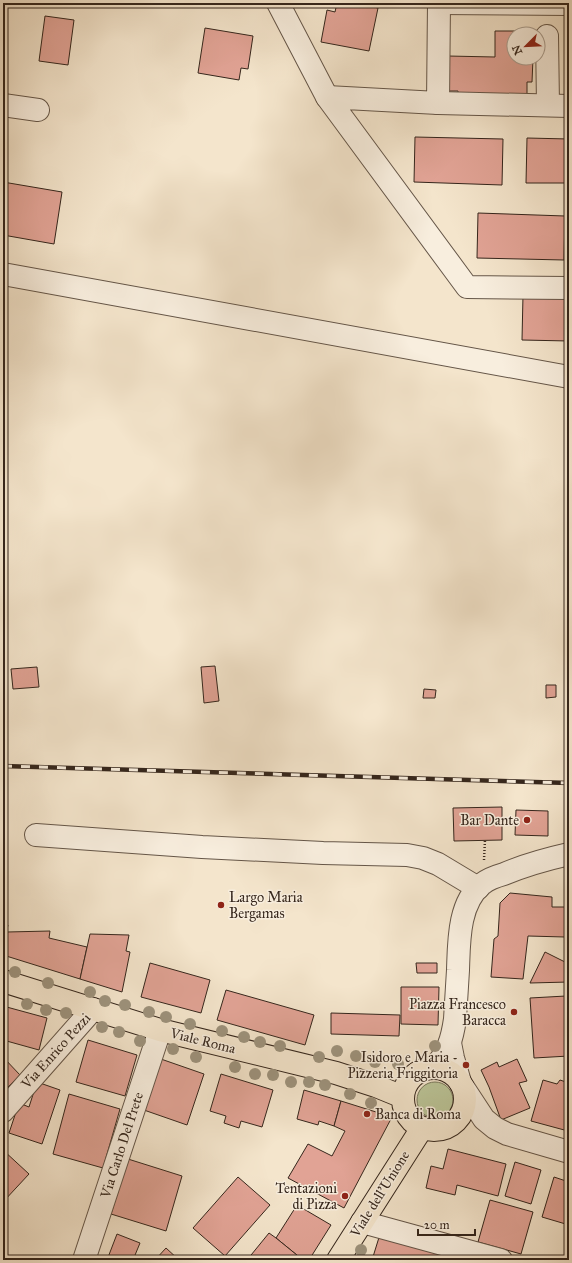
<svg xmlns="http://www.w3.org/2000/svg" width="572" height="1263" font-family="'IM FELL Great Primer',serif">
  <rect width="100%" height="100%" fill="#f4e5cc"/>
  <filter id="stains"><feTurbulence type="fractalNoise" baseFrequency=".005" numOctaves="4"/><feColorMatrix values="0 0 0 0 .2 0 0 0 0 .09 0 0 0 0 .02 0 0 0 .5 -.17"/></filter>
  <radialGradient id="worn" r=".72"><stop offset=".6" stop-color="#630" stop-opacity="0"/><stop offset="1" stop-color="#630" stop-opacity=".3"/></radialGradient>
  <!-- green -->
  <circle fill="#bbc598" stroke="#78765a" cx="435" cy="1100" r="18"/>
  <!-- building -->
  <g fill="#e1a395" stroke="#35261c">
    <polygon points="337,3 352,3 378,8 369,51 321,42 327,10 335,12"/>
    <polygon points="45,16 74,20 68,65 39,61"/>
    <polygon points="205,28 253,36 248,69 241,68 239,80 198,73"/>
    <polygon points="495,31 526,31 526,34 514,34 514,58 533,58 532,82 527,82 527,97 458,96 458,91 448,91 448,56 495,57"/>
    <polygon points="415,137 503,139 502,185 414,182"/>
    <polygon points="527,138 569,139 569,183 526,183"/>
    <polygon points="3,182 62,192 54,244 3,235"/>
    <polygon points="478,213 565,216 564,260 477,258"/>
    <polygon points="523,295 569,296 569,341 522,340"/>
    <polygon points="215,666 219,701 204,703 201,667"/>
    <polygon points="37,667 39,687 13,689 11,669"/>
    <polygon points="546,685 556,685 556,697 546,698"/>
    <polygon points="424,689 436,690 435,698 423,698"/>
    <polygon points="502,807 502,840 454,841 453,808"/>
    <polygon points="516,810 548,811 548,836 515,835"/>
    <polygon points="510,893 552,897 552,907 568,907 565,937 528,936 523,979 491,977 494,939 498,936 500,903"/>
    <polygon points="3,925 8,925 3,946"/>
    <polygon points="50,931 49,938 87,947 80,979 3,955 3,946 7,932"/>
    <polygon points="90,934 129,935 126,951 130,952 122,992 80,979"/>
    <polygon points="545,952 569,964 569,982 530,983"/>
    <polygon points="150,963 210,980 201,1013 141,997"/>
    <polygon points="416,963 437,963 437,973 417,973"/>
    <polygon points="401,987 439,987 438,1025 401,1024"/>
    <polygon points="226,990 314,1015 305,1045 217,1020"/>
    <polygon points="566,996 569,1056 534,1058 530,998"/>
    <polygon points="3,1006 47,1018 39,1050 3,1040"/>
    <polygon points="331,1013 400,1015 399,1036 331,1034"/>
    <polygon points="88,1040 137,1055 125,1096 76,1082"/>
    <polygon points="3,1057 20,1075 3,1092"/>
    <polygon points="158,1058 204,1074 187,1125 141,1109"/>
    <polygon points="517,1059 527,1081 519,1083 530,1108 501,1120 489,1087 481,1070 497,1062 499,1067"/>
    <polygon points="221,1074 273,1090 262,1127 241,1121 239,1128 224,1123 226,1116 210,1111"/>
    <polygon points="543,1080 557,1084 560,1080 569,1083 569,1127 568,1131 531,1121"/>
    <polygon points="37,1082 60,1090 42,1144 9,1133 19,1103 29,1107"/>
    <polygon points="304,1090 341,1101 334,1126 319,1121 318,1125 297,1119"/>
    <polygon points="69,1094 120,1109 103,1168 53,1154"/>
    <polygon points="341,1101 392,1117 344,1208 288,1178 308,1144 332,1156 345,1131 334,1126"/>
    <polygon points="448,1149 506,1164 498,1196 457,1185 455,1195 426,1188 431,1166 443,1169"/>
    <polygon points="3,1150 29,1174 3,1202"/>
    <polygon points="128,1159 182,1176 166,1231 111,1214"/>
    <polygon points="515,1162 541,1170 531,1204 505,1196"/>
    <polygon points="238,1177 270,1205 225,1256 193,1228"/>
    <polygon points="554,1177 569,1182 569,1225 542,1217"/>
    <polygon points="490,1200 533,1212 521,1254 478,1242"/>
    <polygon points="297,1205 331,1225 309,1260 303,1260 276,1238"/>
    <polygon points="381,1231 479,1260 372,1260"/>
    <polygon points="269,1233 276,1238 303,1260 247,1260"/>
    <polygon points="117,1234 140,1243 133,1260 107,1260"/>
    <polygon points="166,1248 179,1260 155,1260"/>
  </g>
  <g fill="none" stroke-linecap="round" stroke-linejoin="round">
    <defs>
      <g id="minor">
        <polyline points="278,3 327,97"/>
        <polyline points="439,3 438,103 327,97 467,287 569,288"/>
        <polyline points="439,3 569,4"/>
        <polyline points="547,36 548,105"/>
        <polyline points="438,103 569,106"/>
        <polyline points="3,105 38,110"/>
        <polyline points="3,274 569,377"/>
        <polyline points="36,835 202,847 323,853 407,855 423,858 438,864 478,888"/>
        <polyline points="450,1043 453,1058 460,1082"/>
        <path d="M 434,1068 C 448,1052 452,1040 455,1019 C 456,1003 457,987 458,970 C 459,943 458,903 482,884 C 488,879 497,876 504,874 C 525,865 547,859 569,854"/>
        <polyline points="463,1087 484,1119 495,1128 507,1134 569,1152"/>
        <polyline points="3,1111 93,1009"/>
        <polyline points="362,1222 501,1260"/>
        <polyline points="84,1260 160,1030"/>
      </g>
      <g id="major">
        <polyline points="3,981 160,1030 336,1073 376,1086 403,1097"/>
        <circle cx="434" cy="1099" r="31"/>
        <polyline points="338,1260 422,1128"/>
      </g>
    </defs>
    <!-- minor casing -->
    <use href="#minor" stroke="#655648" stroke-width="24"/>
    <!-- major casing -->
    <use href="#major" stroke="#35261c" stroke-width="24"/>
    <!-- path -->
    <polyline stroke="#35261c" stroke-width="2.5" stroke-dasharray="1 2" stroke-linecap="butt" points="484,860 485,840"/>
    <!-- minor -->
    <use href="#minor" stroke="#f8eede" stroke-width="22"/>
    <!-- major -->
    <use href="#major" stroke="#f4e5cc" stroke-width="22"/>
    <defs>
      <polyline id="rail" points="3,766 569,783"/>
    </defs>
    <!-- rail casing -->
    <use href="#rail" stroke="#35261c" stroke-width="4.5"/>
    <!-- rail -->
    <use href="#rail" stroke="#f8eede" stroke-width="3" stroke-dasharray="9" stroke-linecap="butt"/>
  </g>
  <!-- trees -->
  <g fill="#9d927c">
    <circle cx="15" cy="972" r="6"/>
    <circle cx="48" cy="983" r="6"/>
    <circle cx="90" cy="992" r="6"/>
    <circle cx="105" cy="1001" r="6"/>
    <circle cx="27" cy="1004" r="6"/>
    <circle cx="125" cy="1005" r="6"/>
    <circle cx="46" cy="1010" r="6"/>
    <circle cx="149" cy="1012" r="6"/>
    <circle cx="66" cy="1013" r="6"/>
    <circle cx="166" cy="1017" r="6"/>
    <circle cx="190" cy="1024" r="6"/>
    <circle cx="102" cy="1027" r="6"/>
    <circle cx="222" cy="1031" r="6"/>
    <circle cx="119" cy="1032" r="6"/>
    <circle cx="244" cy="1037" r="6"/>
    <circle cx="140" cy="1041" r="6"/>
    <circle cx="260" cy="1042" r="6"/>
    <circle cx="280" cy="1046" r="6"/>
    <circle cx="435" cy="1046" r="6"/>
    <circle cx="173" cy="1049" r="6"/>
    <circle cx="337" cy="1051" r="6"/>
    <circle cx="356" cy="1056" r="6"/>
    <circle cx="196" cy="1057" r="6"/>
    <circle cx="319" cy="1057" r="6"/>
    <circle cx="375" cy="1062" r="6"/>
    <circle cx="398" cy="1064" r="6"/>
    <circle cx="235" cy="1067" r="6"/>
    <circle cx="255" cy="1074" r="6"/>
    <circle cx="273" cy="1075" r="6"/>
    <circle cx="291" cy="1082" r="6"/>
    <circle cx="309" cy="1082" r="6"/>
    <circle cx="325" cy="1085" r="6"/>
    <circle cx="350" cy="1094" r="6"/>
    <circle cx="371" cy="1103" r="6"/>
    <circle cx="361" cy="1250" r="6"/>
  </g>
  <!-- markers -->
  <g fill="#8f2418" stroke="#f8eede" stroke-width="1.5">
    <circle cx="527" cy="820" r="4"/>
    <circle cx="221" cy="905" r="4"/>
    <circle cx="514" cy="1012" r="4"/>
    <circle cx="466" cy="1065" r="4"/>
    <circle cx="367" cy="1114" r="4"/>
    <circle cx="345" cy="1196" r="4"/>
  </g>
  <g text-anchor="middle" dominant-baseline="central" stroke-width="3" stroke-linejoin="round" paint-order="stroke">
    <!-- poi labels -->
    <g font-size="14" fill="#35261c" stroke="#f8eede" text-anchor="end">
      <text x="519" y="820">Bar Dante</text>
      <text x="229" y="897" text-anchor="start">Largo Maria<tspan x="229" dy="16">Bergamas</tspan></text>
      <text x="506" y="1004">Piazza Francesco<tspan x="506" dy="16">Baracca</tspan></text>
      <text x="458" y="1057">Isidoro e Maria -<tspan x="458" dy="16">Pizzeria Friggitoria</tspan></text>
      <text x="375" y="1114" text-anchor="start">Banca di Roma</text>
      <text x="337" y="1188">Tentazioni<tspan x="337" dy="16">di Pizza</tspan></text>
    </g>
    <!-- street labels -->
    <g font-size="14" fill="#35261c" stroke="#f8eede">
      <text transform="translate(203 1041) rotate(14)">Viale Roma</text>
      <text transform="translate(56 1051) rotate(-48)">Via Enrico Pezzi</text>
      <text transform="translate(122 1145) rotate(-72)">Via Carlo Del Prete</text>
      <text transform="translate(380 1194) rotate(-58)">Viale dell'Unione</text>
    </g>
  </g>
  <!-- margin -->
  <rect width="572" height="1263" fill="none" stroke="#f4e5cc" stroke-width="16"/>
  <rect x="4" y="4" width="564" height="1255" fill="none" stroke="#35261c" stroke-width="2"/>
  <rect x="8" y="8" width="556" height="1247" fill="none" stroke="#35261c"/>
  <!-- north arrow -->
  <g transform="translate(526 46) rotate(246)"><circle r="19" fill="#f8eede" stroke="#aa9e90"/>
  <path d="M0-3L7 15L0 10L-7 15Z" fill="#8f2418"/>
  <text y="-6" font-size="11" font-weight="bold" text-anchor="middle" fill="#35261c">N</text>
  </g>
  <!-- scale -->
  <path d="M418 1229v6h57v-6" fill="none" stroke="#35261c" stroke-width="2"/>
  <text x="424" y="1229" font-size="12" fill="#35261c" stroke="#f8eede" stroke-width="3" paint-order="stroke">20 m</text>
  <rect width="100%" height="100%" filter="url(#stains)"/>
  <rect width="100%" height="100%" fill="url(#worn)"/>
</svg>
